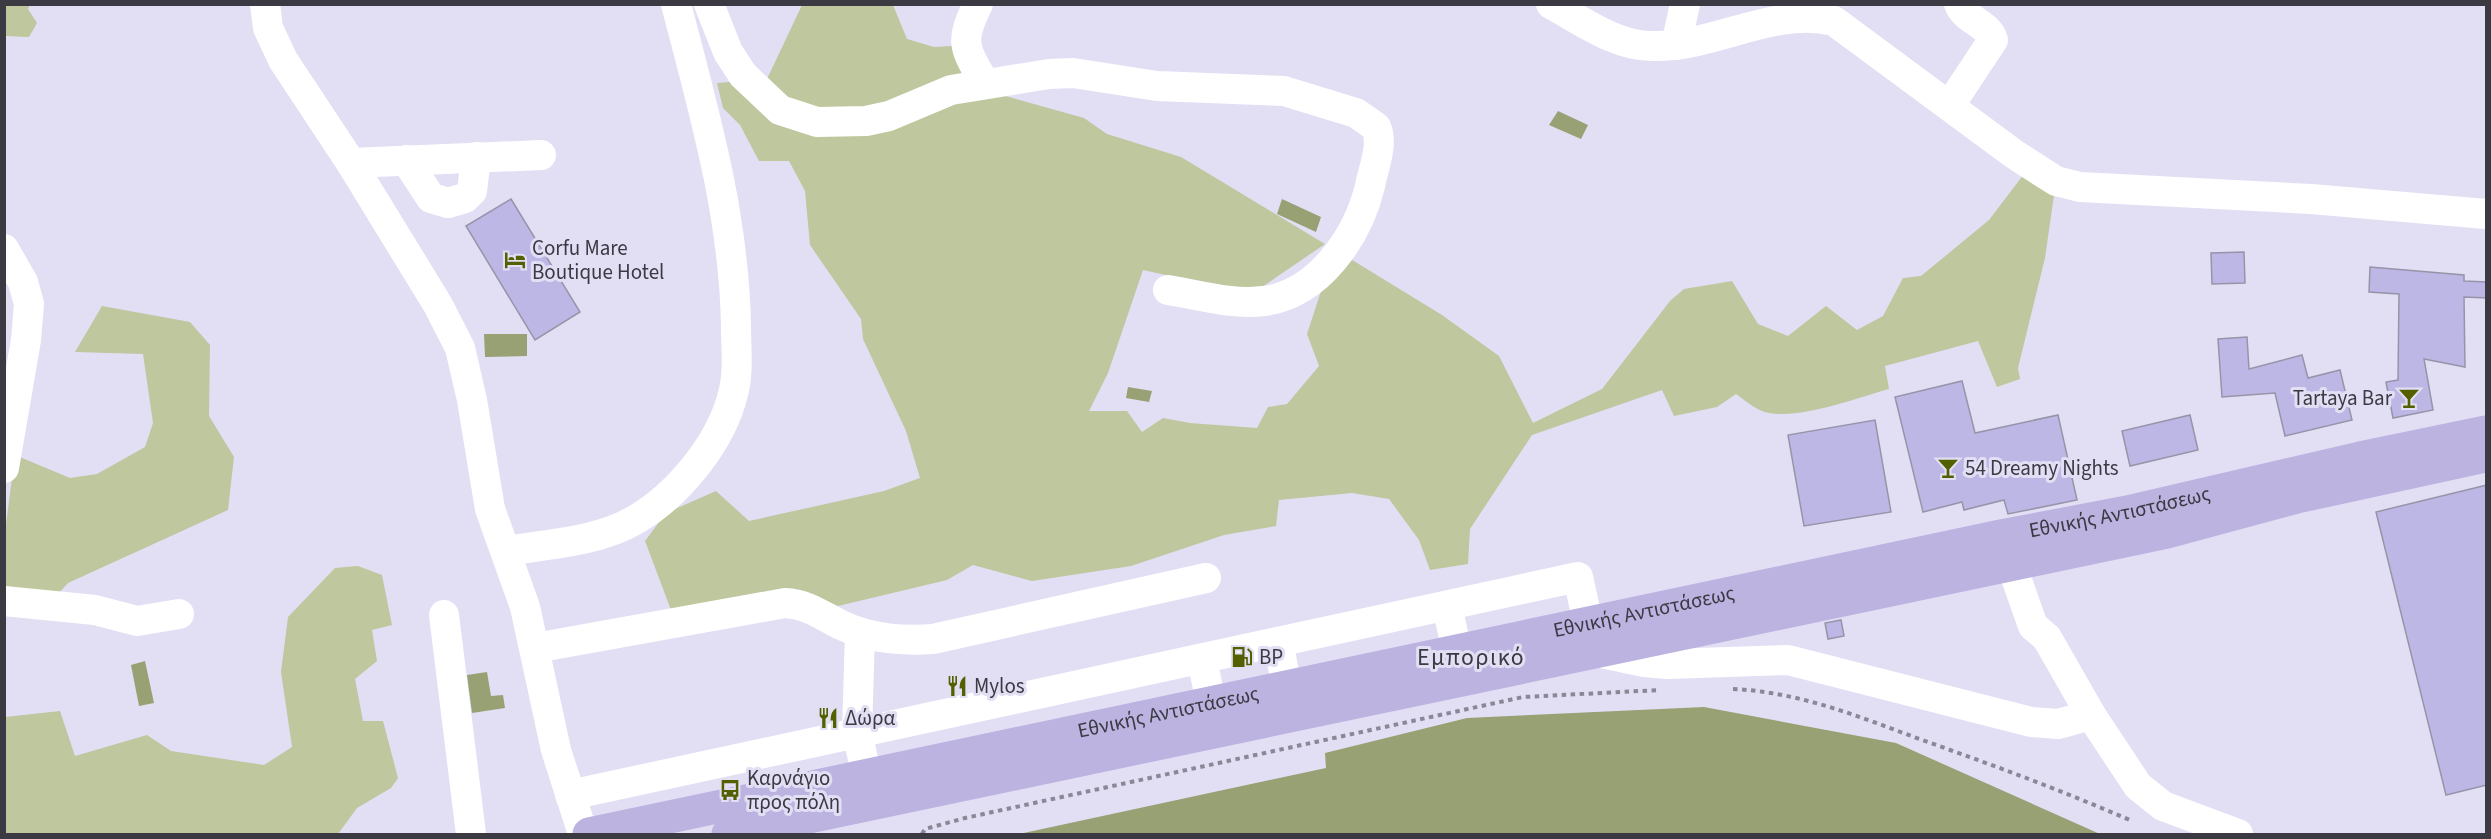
<svg xmlns="http://www.w3.org/2000/svg" width="2491" height="839" font-family="'Source Sans 3',sans-serif">
  <rect width="100%" height="100%" fill="#e2dff5"/>
  <!-- green -->
  <g fill="#bec79d">
    <polygon points="5,4 30,5 28,9 37,23 29,37 5,36"/>
    <path d="M 802,5 L 893,5 L 907,39 L 934,47 L 952,46 L 991,92 L 1084,118 L 1107,134 L 1181,157 L 1325,244 L 1262,287 L 1234,290 L 1143,270 L 1108,373 L 1089,411 L 1127,411 L 1142,432 L 1163,418 L 1190,423 L 1257,428 L 1268,407 L 1287,404 L 1319,366 L 1307,334 L 1323,285 L 1344,255 L 1442,315 L 1499,356 L 1533,423 L 1602,389 L 1670,301 L 1684,289 L 1732,281 L 1758,324 L 1788,336 L 1826,306 L 1857,330 L 1883,316 L 1903,278 L 1921,276 L 1989,220 L 2024,174 L 2056,181 L 2045,258 L 2018,368 L 2020,379 L 1997,387 L 1978,341 L 1885,366 L 1889,389 C 1857,398 1801,419 1769,413 C 1757,411 1746,401 1736,394 L 1717,407 L 1674,416 L 1662,390 L 1532,435 L 1470,529 L 1468,564 L 1430,570 L 1419,540 L 1389,499 L 1352,493 L 1279,500 L 1276,526 L 1224,535 L 1131,566 L 1032,581 L 973,565 L 947,580 L 838,606 L 802,597 L 671,610 L 645,541 L 666,513 L 716,491 L 749,521 L 884,491 L 920,478 L 906,431 L 863,339 L 861,319 L 810,245 L 805,191 L 789,161 L 759,161 L 740,125 L 723,108 L 717,83 L 767,79 Z"/>
    <polygon points="102,306 190,322 210,345 209,416 234,457 228,510 68,583 43,610 5,608 5,532 15,455 70,478 97,474 145,447 153,423 143,354 75,352"/>
    <polygon points="358,566 382,575 392,625 372,630 377,661 355,679 363,721 383,721 398,778 391,788 357,808 338,834 5,834 5,717 60,711 75,756 147,735 171,751 264,765 292,747 281,672 288,617 335,568"/>
  </g>
  <!-- water -->
  <g fill="#98a173">
    <polygon points="1558,111 1588,125 1581,139 1549,125"/>
    <polygon points="1282,199 1321,217 1316,232 1277,214"/>
    <polygon points="484,334 527,334 527,356 485,357"/>
    <polygon points="1128,387 1152,391 1149,402 1126,398"/>
    <polygon points="145,661 154,703 139,706 131,665"/>
    <polygon points="487,672 491,696 503,695 505,708 472,713 467,675"/>
    <polygon points="1704,707 1896,743 2100,834 1019,834 1326,768 1325,753 1467,718"/>
  </g>
  <!-- building -->
  <g fill="#bdb7e5" stroke="#9794a9" stroke-width="1.5">
    <polygon points="511,199 580,312 535,340 466,226"/>
    <polygon points="2244,252 2245,283 2212,284 2211,253"/>
    <polygon points="2370,267 2464,275 2464,281 2487,282 2487,298 2464,297 2465,367 2424,359 2433,410 2393,418 2386,382 2398,380 2399,294 2369,292"/>
    <polygon points="2247,337 2249,369 2302,355 2308,378 2340,370 2352,420 2285,436 2275,393 2222,397 2218,339"/>
    <polygon points="1962,381 1975,433 2058,415 2077,500 2008,514 2004,500 1964,510 1962,502 1923,512 1895,397"/>
    <polygon points="2190,415 2198,450 2130,466 2122,431"/>
    <polygon points="1875,420 1891,512 1804,526 1788,435"/>
    <polygon points="2487,485 2487,785 2446,795 2376,512"/>
    <polygon points="1841,620 1844,636 1828,639 1825,623"/>
  </g>
  <g fill="none" stroke-linecap="round" stroke-linejoin="round">
    <!-- path -->
    <g stroke="#8a8897" stroke-width="4" stroke-dasharray="4.5 4.5" stroke-linecap="butt">
      <path d="M 1733,689 C 1800,692 1860,717 1922,740 C 1993,765 2063,791 2132,821"/>
      <polyline points="922,834 925,829 965,818 1523,697 1660,690"/>
    </g>
    <!-- minor -->
    <g stroke="#fff" stroke-width="30">
      <polyline points="265,4 268,28 283,60 351,163 438,305 460,348 472,400 490,509 525,607 556,750 583,834"/>
      <path d="M 709,4 L 728,52 L 743,75 L 780,110 L 817,122 L 866,121 L 889,116 L 951,90 L 1049,74 L 1073,73 L 1157,86 L 1284,91 L 1356,113 L 1376,127 C 1384,144 1373,169 1370,186 C 1358,236 1319,294 1264,301 C 1232,305 1199,295 1168,290"/>
      <path d="M 978,4 C 959,43 964,47 985,84"/>
      <path d="M 1551,4 C 1582,21 1616,46 1652,46 C 1714,48 1773,6 1834,21 L 2014,154 L 2056,181 L 2080,187 L 2311,199 L 2486,214"/>
      <polyline points="1676,45 1685,4"/>
      <path d="M 1950,105 L 1993,40 C 1988,23 1966,21 1959,4"/>
      <polyline points="406,160 431,198 448,203 465,198 472,191 476,157"/>
      <polyline points="351,163 541,155"/>
      <polyline points="4,249 23,282 29,304 26,340 4,468"/>
      <polyline points="2003,541 2033,626 2047,638 2091,715 2138,786 2163,806 2238,834"/>
      <path d="M 507,551 C 549,544 597,542 635,520 C 678,495 721,443 733,394 C 739,372 736,348 736,326 C 734,214 704,112 676,4"/>
      <polyline points="4,601 95,610 137,621 179,614"/>
      <polyline points="1447,606 1457,651"/>
      <polyline points="444,615 471,834"/>
      <polyline points="860,633 857,733 867,776"/>
      <polyline points="1278,642 1287,687"/>
      <path d="M 535,648 L 785,603 C 808,604 822,616 841,625 C 871,639 901,641 933,639 L 1206,578"/>
      <polyline points="1597,652 1644,662 1668,664 1788,660 2031,722 2058,724 2091,715"/>
      <polyline points="1202,659 1211,703"/>
      <polyline points="570,795 1578,577 1588,623"/>
    </g>
    <!-- major -->
    <g stroke="#bcb3e1" stroke-width="33">
      <path id="s1" d="M 589,834 L 2001,536 L 2127,512 L 2360,458 L 2486,432"/>
      <polyline points="728,834 2167,532 2297,497 2486,456"/>
    </g>
  </g>
  <!-- icons -->
  <defs>
    <symbol id="hotel-bare" viewBox="-9 -9 18 18"><path d="M-6-4.5h1.5V1H6V5H4.5V3h-9V5H-6ZM-4 0a1.8 1.8 0 1 1 3.6 0ZM.5 0V-2.5h3Q6-2.5 6 0Z" fill="#546000" stroke="#e2dff5" stroke-width="2.5" paint-order="stroke"/></symbol>
    <symbol id="bar-bare" viewBox="-9 -9 18 18"><path d="M-6-5H6L.8 .8V4.5H3.5V6h-7V4.5H-.8V.8Z" fill="#546000" stroke="#e2dff5" stroke-width="2.5" paint-order="stroke"/></symbol>
    <symbol id="fuel-bare" viewBox="-9 -9 18 18"><path d="M-5.5-6h7V0h2V4h1.3V-2.5L3-4.5l.8-.8L6-3V5H2.5V1h-1V6h-7ZM-4.2-4.7v3.2H.2V-4.7Z" fill="#546000" stroke="#e2dff5" stroke-width="2.5" paint-order="stroke"/></symbol>
    <symbol id="restaurant-bare" viewBox="-9 -9 18 18"><path d="M-5-6h1v4h1v-4h1v4h1v-4h1v5L-1.5 .5V6h-2V.5L-5-1ZM5-6V6H3V1.5H1.5Q1.5-4 5-6Z" fill="#546000" stroke="#e2dff5" stroke-width="2.5" paint-order="stroke"/></symbol>
    <symbol id="bus-bare" viewBox="-9 -9 18 18"><path d="M-5-6H5V4H4V6H2V4H-2V6H-4V4H-5ZM-3.5-4V0h7V-4ZM-3.5 1.2v1.5H-2V1.2ZM2 1.2v1.5H3.5V1.2Z" fill="#546000" stroke="#e2dff5" stroke-width="2.5" paint-order="stroke"/></symbol>
  </defs>
  <g fill-rule="evenodd">
    <use href="#hotel-bare" x="500" y="245" width="30" height="30"/>
    <use href="#bar-bare" x="2394" y="383" width="30" height="30"/>
    <use href="#bar-bare" x="1933" y="453" width="30" height="30"/>
    <use href="#fuel-bare" x="1227" y="642" width="30" height="30"/>
    <use href="#restaurant-bare" x="942" y="671" width="30" height="30"/>
    <use href="#restaurant-bare" x="813" y="703" width="30" height="30"/>
    <use href="#bus-bare" x="715" y="775" width="30" height="30"/>
  </g>
  <g text-anchor="middle" dominant-baseline="central" stroke-width="6" stroke-linejoin="round" paint-order="stroke">
    <!-- poi labels -->
    <g font-size="21" fill="#3b3a43" stroke="#e2dff5" text-anchor="start">
      <text x="532" y="248">Corfu Mare<tspan x="532" dy="24">Boutique Hotel</tspan></text>
      <text x="2392" y="398" text-anchor="end">Tartaya Bar</text>
      <text x="1965" y="468">54 Dreamy Nights</text>
      <text x="1259" y="657">BP</text>
      <text x="974" y="686">Mylos</text>
      <text x="845" y="718">Δώρα</text>
      <text x="747" y="778">Καρνάγιο<tspan x="747" dy="24">προς πόλη</tspan></text>
    </g>
    <!-- street labels -->
    <g font-size="21" fill="#3b3a43" stroke="#e2dff5">
      <text stroke="none"><textPath href="#s1" startOffset="1564">Εθνικής Αντιστάσεως</textPath></text>
      <text stroke="none"><textPath href="#s1" startOffset="1078">Εθνικής Αντιστάσεως</textPath></text>
      <text stroke="none"><textPath href="#s1" startOffset="592">Εθνικής Αντιστάσεως</textPath></text>
    </g>
    <!-- quarter labels -->
    <g font-size="24" letter-spacing="1.5" fill="#3b3a43" stroke="#e2dff5">
      <text x="1471" y="657">Εμπορικό</text>
    </g>
  </g>
  <!-- border -->
  <rect width="2491" height="839" fill="none" stroke="#3b3a43" stroke-width="12"/>
</svg>
